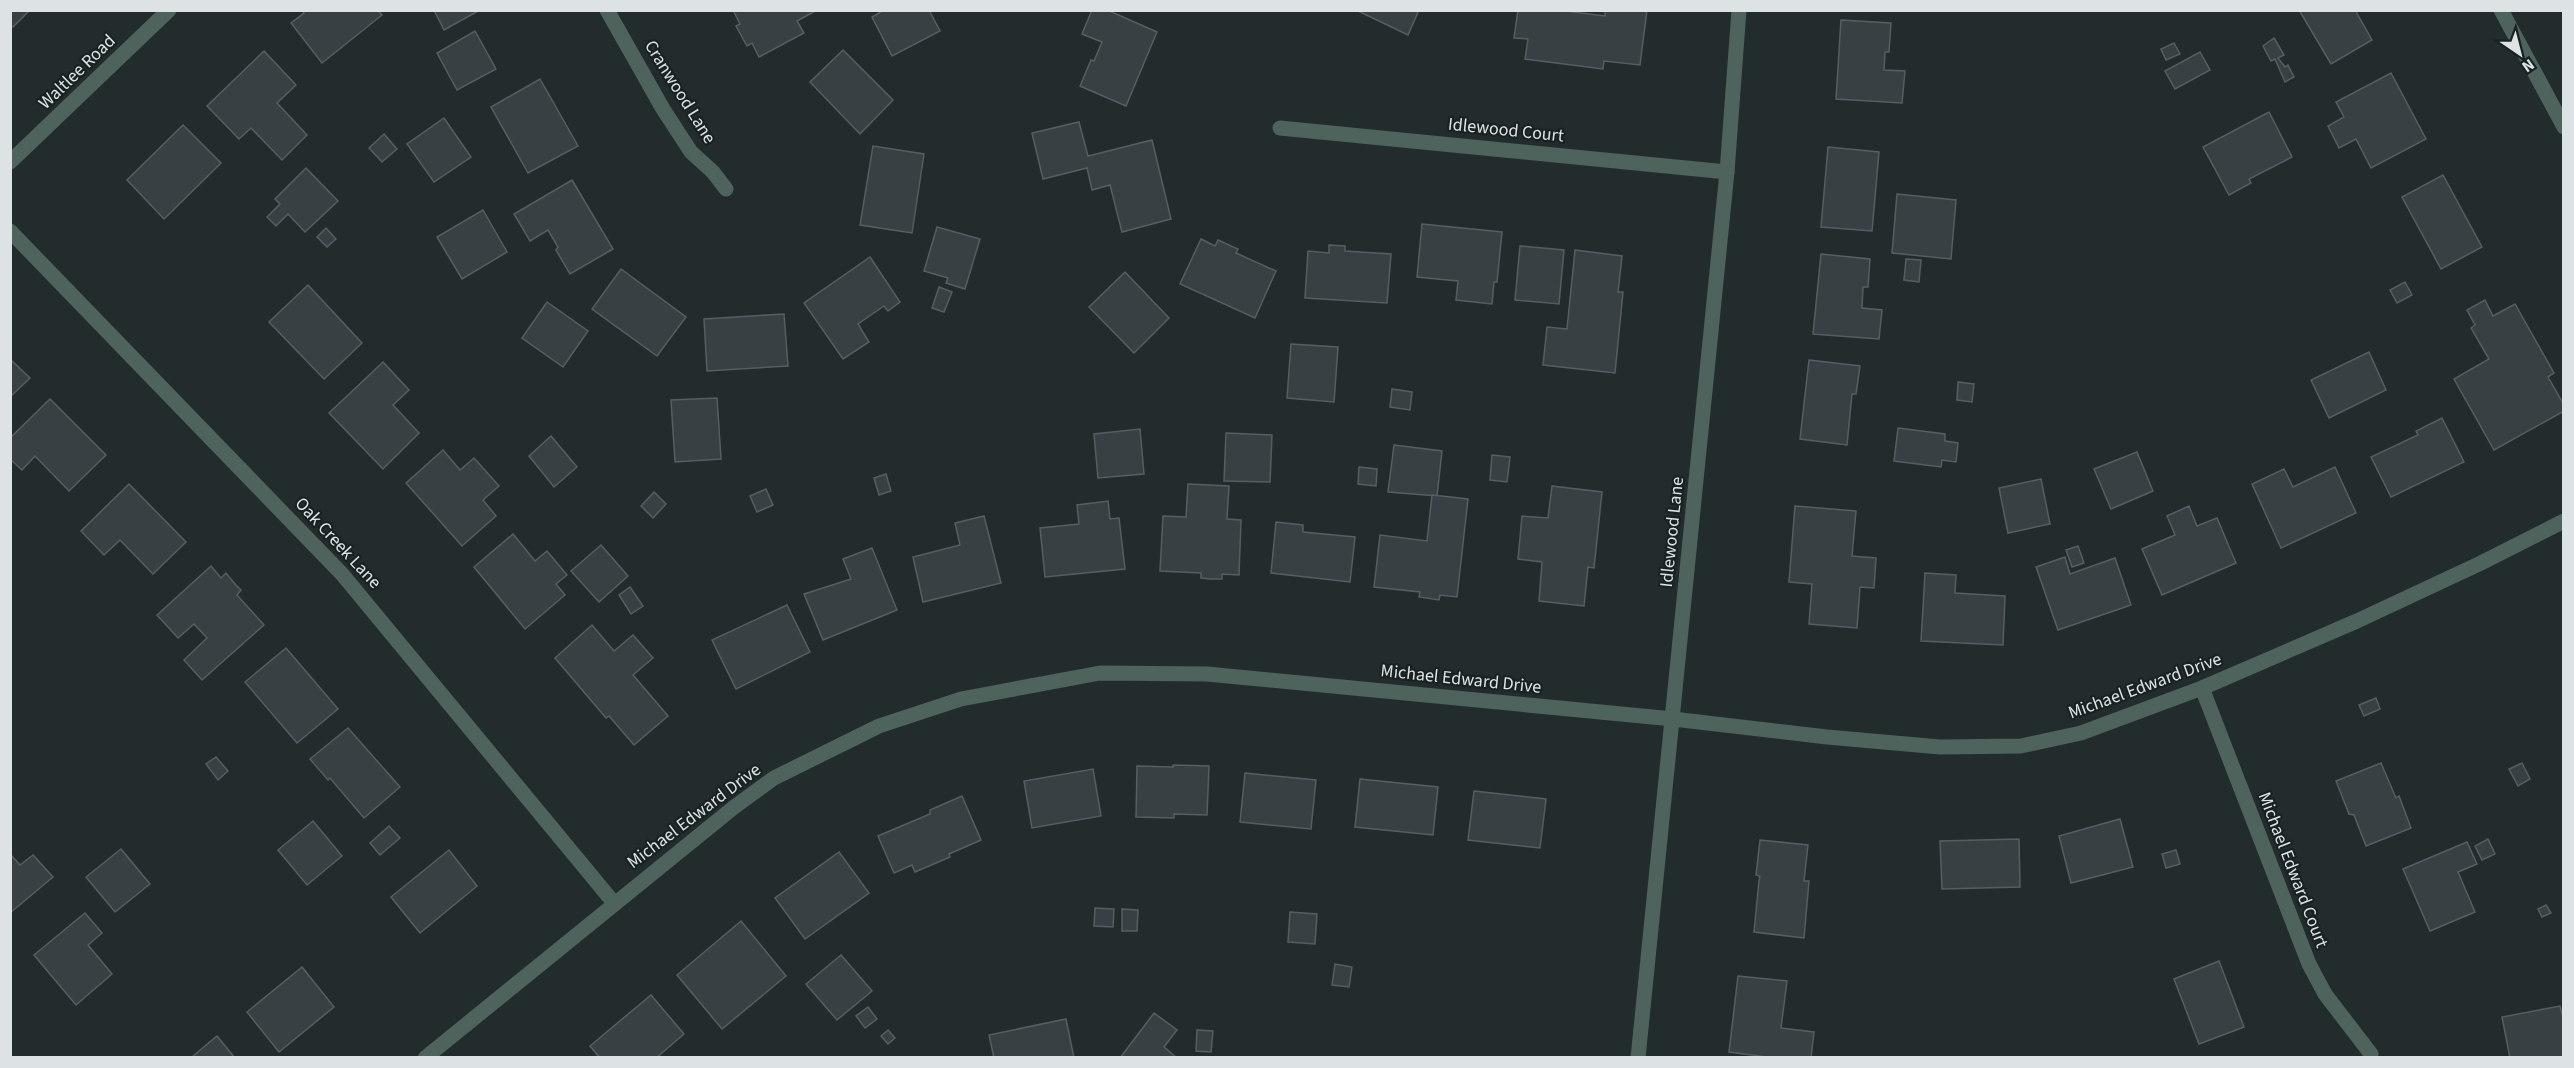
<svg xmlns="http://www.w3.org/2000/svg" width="2574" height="1068" font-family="'Source Sans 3',sans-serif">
  <rect width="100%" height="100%" fill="#232c2d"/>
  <!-- building -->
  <g fill="#384044" stroke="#555e63" stroke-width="1.5">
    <polygon points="10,10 30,10 13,27 10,25"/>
    <polygon points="302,10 378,10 382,15 322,63 291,23 304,13"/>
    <polygon points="434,10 480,10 444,30"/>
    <polygon points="733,10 817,10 797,21 804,33 759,57 752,43 747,46 736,26 740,24"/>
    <polygon points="884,10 929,10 940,31 892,56 872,17"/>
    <polygon points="1092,10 1107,10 1157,32 1126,106 1080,86 1091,60 1094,61 1102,42 1082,34"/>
    <polygon points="1356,10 1419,10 1408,35"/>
    <polygon points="1518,10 1558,10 1605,16 1605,10 1647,10 1640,65 1604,61 1603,69 1525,59 1528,39 1514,38"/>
    <polygon points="2299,10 2355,10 2372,40 2331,64"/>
    <polygon points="1841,20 1891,23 1889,52 1885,52 1884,70 1905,71 1902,103 1836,99"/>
    <polygon points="475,31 496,69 457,90 437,53"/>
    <polygon points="2274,38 2284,55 2278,58 2285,67 2288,65 2294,77 2285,82 2275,59 2271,61 2263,46"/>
    <polygon points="2174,43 2180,54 2166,60 2161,49"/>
    <polygon points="843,50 893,100 860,134 810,82"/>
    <polygon points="264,51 296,85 277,103 307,135 282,160 251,128 239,139 207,106"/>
    <polygon points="2200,52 2210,70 2175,89 2165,71"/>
    <polygon points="2391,73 2426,139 2371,168 2356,139 2339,148 2328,126 2344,117 2336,102"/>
    <polygon points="540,79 578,146 528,173 491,107"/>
    <polygon points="2269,112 2292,157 2249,179 2251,183 2229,195 2203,147"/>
    <polygon points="444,118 471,157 434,182 407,144"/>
    <polygon points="1079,122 1088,156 1152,140 1171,219 1122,232 1110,185 1092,190 1087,168 1043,179 1032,133"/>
    <polygon points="183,125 221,163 164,219 127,180"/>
    <polygon points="384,134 397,149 382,162 369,148"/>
    <polygon points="873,146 924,154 912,233 860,225"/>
    <polygon points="1828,147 1879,152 1872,231 1821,227"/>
    <polygon points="306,168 338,201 305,232 288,214 276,226 267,217 280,204 275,199"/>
    <polygon points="2443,175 2482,247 2441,269 2402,197"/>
    <polygon points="572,180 613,249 570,274 556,250 558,247 548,230 530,241 514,214"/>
    <polygon points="1897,194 1956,200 1951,259 1892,253"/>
    <polygon points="483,210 507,252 462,279 437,237"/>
    <polygon points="1422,224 1502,232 1497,282 1494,282 1492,304 1456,300 1458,281 1417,277"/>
    <polygon points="937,227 980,239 965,289 946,283 948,278 924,271"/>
    <polygon points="326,228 336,239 327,247 317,237"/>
    <polygon points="1201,239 1215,246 1218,240 1238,249 1236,253 1276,271 1255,318 1180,284"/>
    <polygon points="1329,245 1345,246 1345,251 1391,254 1387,303 1305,298 1308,251 1329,253"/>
    <polygon points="1520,246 1564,250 1559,304 1515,300"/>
    <polygon points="1575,250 1622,256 1618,292 1623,292 1615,373 1543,365 1547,327 1567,329"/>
    <polygon points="1821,254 1870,259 1868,287 1863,287 1862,308 1882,310 1879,339 1813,334"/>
    <polygon points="870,257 900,302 888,311 884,306 858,324 869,342 843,359 804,303"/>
    <polygon points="1906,259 1921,260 1919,282 1904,280"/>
    <polygon points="621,269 686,317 657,356 592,309"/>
    <polygon points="1125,272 1169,318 1134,353 1089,307"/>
    <polygon points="2405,282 2412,295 2397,303 2390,290"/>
    <polygon points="308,285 362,343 324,379 269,322"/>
    <polygon points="939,287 952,292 944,312 932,308"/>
    <polygon points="2485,300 2493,316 2515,304 2554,373 2548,377 2564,405 2564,411 2494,450 2454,379 2489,359 2471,328 2475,325 2467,310"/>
    <polygon points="547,302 588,331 563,367 522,338"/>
    <polygon points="784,314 788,366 707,371 704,319"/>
    <polygon points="1291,344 1338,347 1334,402 1287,398"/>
    <polygon points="2369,352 2386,390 2329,418 2311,380"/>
    <polygon points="10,359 30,378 10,397"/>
    <polygon points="1809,360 1860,366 1856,394 1852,394 1847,445 1800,439"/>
    <polygon points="383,362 409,390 393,405 419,433 383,469 329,413"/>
    <polygon points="1958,382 1974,384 1972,402 1957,400"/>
    <polygon points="1392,389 1412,392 1410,410 1390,407"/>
    <polygon points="717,398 721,459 675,462 671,400"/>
    <polygon points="50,399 106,455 69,491 35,456 22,470 10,459 10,438"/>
    <polygon points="2442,418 2464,462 2391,497 2371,457 2418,435 2416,431"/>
    <polygon points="1898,428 1945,434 1945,441 1958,443 1956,462 1942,460 1941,467 1894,461"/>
    <polygon points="1140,429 1144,474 1098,478 1094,434"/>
    <polygon points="1226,433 1272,435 1270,482 1224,481"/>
    <polygon points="551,436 577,467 554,487 529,456"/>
    <polygon points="1394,445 1442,451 1437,496 1388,492"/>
    <polygon points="443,450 460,470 474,458 499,486 483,500 496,516 462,546 406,483"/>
    <polygon points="2137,452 2153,491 2111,509 2094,469"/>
    <polygon points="1492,455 1510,457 1507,482 1490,480"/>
    <polygon points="1359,467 1377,469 1376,486 1358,484"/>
    <polygon points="2335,467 2356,513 2281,548 2252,484 2284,469 2293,487"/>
    <polygon points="886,474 891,491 879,495 874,478"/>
    <polygon points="2041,479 2050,524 2008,533 1999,488"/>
    <polygon points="129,484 186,542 153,574 120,540 104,555 81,531"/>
    <polygon points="1188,484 1229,486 1227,519 1241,520 1239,575 1222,574 1222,579 1211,579 1201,578 1201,573 1160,571 1163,516 1186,517"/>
    <polygon points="1552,486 1602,492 1594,568 1588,567 1584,606 1539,601 1542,562 1518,559 1522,516 1548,518"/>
    <polygon points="766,489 773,505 757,512 750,496"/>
    <polygon points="654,492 666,504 653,518 641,506"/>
    <polygon points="1432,495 1468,499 1457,597 1440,595 1439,600 1419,597 1420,592 1374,587 1380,535 1427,541"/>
    <polygon points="1108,501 1110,519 1119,518 1125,569 1045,577 1040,528 1079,524 1077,505"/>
    <polygon points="1795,506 1856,511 1852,556 1876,558 1874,588 1860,587 1857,628 1809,624 1812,584 1789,582"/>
    <polygon points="2189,506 2197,526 2217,518 2236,563 2162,595 2142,549 2175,535 2167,516"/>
    <polygon points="984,516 1001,583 923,602 913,557 960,545 955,523"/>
    <polygon points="1276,522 1303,525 1303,532 1355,537 1350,582 1271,573"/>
    <polygon points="513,534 535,561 547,551 567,575 556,584 565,595 525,629 474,567"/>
    <polygon points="601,545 628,576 599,602 571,571"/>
    <polygon points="2078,546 2084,563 2072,567 2066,550"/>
    <polygon points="872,548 897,610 823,640 804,594 851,579 843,559"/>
    <polygon points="2065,557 2070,574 2115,558 2131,605 2058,630 2036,567"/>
    <polygon points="211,566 221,578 226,573 235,584 241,590 237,595 264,625 202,680 184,660 207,638 194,624 178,638 157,615"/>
    <polygon points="1925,573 1956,575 1955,593 2005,596 2003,645 1921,641"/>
    <polygon points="630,587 643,606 631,614 619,595"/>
    <polygon points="787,605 810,652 736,689 712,640"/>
    <polygon points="592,625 614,651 633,635 653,658 633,675 668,716 634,745 609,716 606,718 555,658"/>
    <polygon points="286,648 338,709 297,743 245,682"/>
    <polygon points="2376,698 2380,709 2364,716 2359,705"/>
    <polygon points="348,728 400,787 364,818 330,778 328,780 310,759"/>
    <polygon points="216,757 228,771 218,780 206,764"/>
    <polygon points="2381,763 2396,798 2399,796 2411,828 2366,846 2354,815 2349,814 2336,781"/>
    <polygon points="2522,763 2530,779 2518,786 2509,769"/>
    <polygon points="1173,765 1209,766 1207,815 1174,814 1174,818 1136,817 1137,766 1173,767"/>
    <polygon points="1093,769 1101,816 1032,828 1024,781"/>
    <polygon points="1245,773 1316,780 1311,829 1240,822"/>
    <polygon points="1360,779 1438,787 1433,835 1355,827"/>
    <polygon points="1474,791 1546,799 1540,848 1468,840"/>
    <polygon points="962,796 981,840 949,854 950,857 915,872 912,865 894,873 878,836 930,814 930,810"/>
    <polygon points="2120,819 2133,867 2071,883 2059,836"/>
    <polygon points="313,821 342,856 307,885 278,850"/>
    <polygon points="389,826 400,838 380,855 370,843"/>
    <polygon points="2019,839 2020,887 1942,889 1940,841"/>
    <polygon points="2488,839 2495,854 2482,860 2475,846"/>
    <polygon points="1760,840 1808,845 1804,881 1809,881 1804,938 1754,932 1759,881 1760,876 1756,875"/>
    <polygon points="2467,842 2477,864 2458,872 2475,912 2430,931 2403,869"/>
    <polygon points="121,849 150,884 115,912 86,877"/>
    <polygon points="449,850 477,886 420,933 391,897"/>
    <polygon points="2176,850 2180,864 2166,868 2162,854"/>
    <polygon points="839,852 869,893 805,939 775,898"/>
    <polygon points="10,854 20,865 33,855 53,877 10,913"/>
    <polygon points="2546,905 2551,913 2542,917 2538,909"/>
    <polygon points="1095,908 1114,909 1113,927 1094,926"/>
    <polygon points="1122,909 1138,910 1137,931 1122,931"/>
    <polygon points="1290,912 1317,914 1315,944 1288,942"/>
    <polygon points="85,913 102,933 88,945 112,974 76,1005 34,955"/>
    <polygon points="741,921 786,976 722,1029 677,975"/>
    <polygon points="841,955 872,991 837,1020 806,984"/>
    <polygon points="2219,961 2244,1027 2199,1044 2174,979"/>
    <polygon points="1335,964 1352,967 1349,987 1332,985"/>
    <polygon points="302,967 334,1007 279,1052 247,1012"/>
    <polygon points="1738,976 1787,981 1781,1028 1814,1032 1811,1058 1775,1058 1729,1052"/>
    <polygon points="651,995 684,1034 656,1058 600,1058 590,1046"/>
    <polygon points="2560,1006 2564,1022 2564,1058 2510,1058 2502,1017"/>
    <polygon points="868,1007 877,1019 865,1028 856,1016"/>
    <polygon points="1154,1013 1177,1030 1164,1047 1177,1058 1120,1058"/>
    <polygon points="1066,1019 1074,1058 994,1058 989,1035"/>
    <polygon points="888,1030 895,1038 888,1044 881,1036"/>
    <polygon points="1197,1030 1213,1031 1211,1052 1196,1051"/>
    <polygon points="217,1036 235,1058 191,1058 199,1051"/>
  </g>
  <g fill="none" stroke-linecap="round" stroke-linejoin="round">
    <!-- minor -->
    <g stroke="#4d635b" stroke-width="15">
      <polyline points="607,10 663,109 691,152 713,172 726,189"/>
      <polyline points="2501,10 2564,127"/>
      <polyline points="1280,128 1727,172"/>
      <polyline points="10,162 169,10"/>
      <polyline points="10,231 342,574 614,903"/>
      <polyline points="2202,688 2309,964 2325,994 2371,1054"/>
      <polyline points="425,1058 733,808 774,778 879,726 961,699 1100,673 1207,674 1673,719 1827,737 1940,747 2021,746 2081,733 2202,688 2357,621 2481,563 2564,521"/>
      <polyline points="1638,1058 1727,172 1739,10"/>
    </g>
  </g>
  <g text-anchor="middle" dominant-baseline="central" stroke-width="4.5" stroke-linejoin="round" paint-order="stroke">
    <!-- street labels -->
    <g font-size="18" fill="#dde3e4" stroke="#192223">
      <text transform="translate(77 72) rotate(-44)">Waltlee Road</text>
      <text transform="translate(680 92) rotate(58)">Cranwood Lane</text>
      <text transform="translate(1506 130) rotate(6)">Idlewood Court</text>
      <text transform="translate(1672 532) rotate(-84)">Idlewood Lane</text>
      <text transform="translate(338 543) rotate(47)">Oak Creek Lane</text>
      <text transform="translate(1461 679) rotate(6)">Michael Edward Drive</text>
      <text transform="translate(2145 686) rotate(-20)">Michael Edward Drive</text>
      <text transform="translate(694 816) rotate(-37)">Michael Edward Drive</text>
      <text transform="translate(2293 870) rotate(69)">Michael Edward Court</text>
    </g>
  </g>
  <!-- border -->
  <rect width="2574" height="1068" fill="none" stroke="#dde3e4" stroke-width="24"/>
  <!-- north arrow -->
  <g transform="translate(2520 54) rotate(145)" stroke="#192223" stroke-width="4.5" paint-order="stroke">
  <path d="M0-4.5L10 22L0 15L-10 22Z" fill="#dde3e4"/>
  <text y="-9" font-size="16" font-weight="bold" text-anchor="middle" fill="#dde3e4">N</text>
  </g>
</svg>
